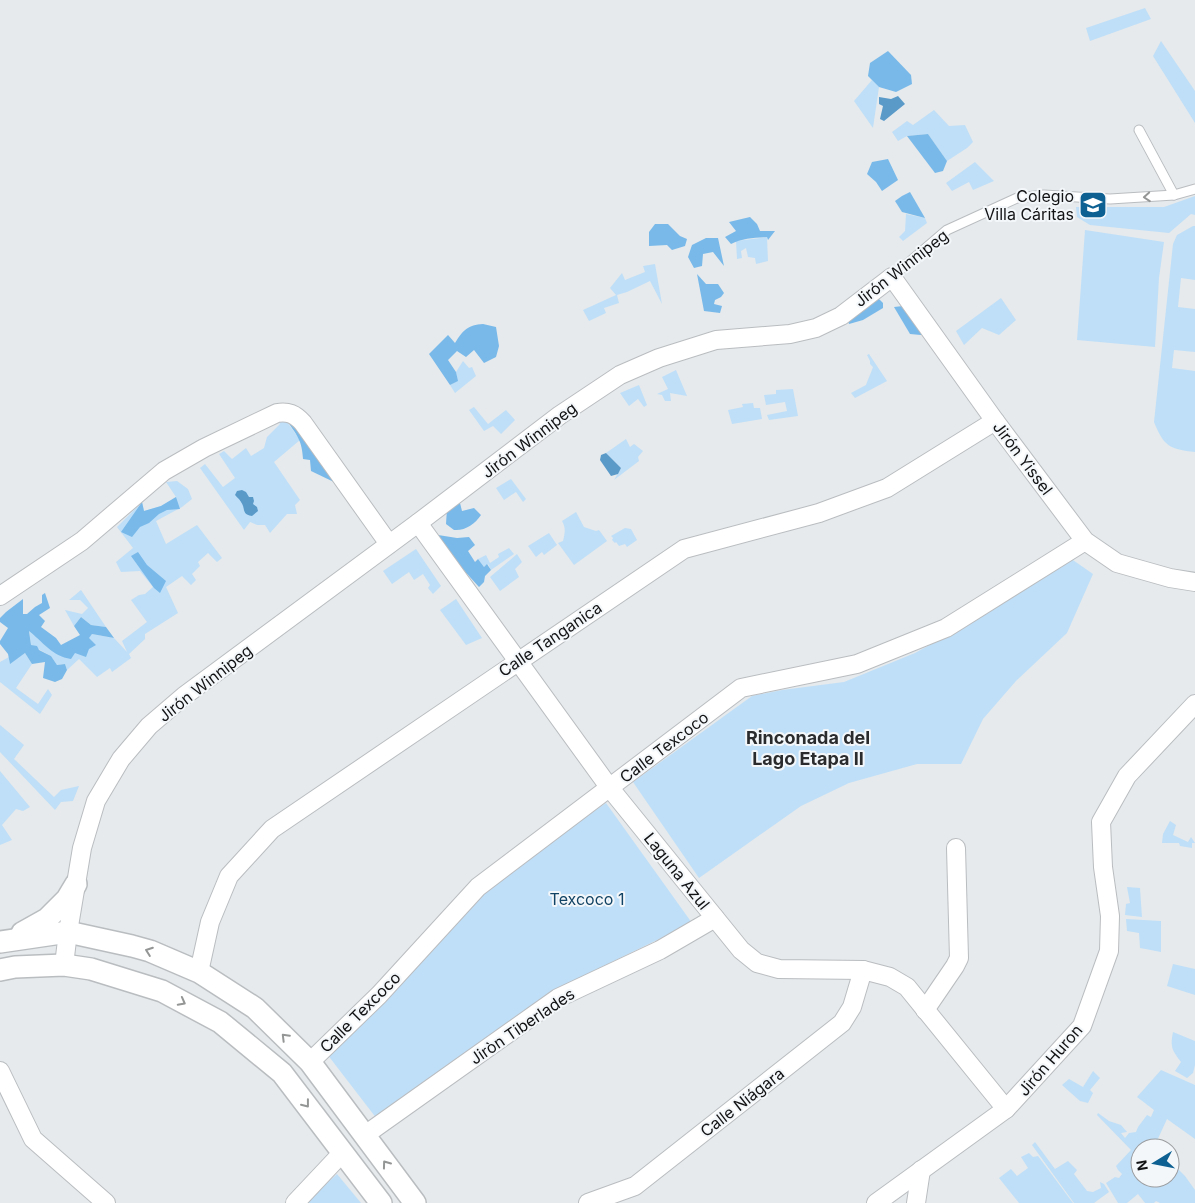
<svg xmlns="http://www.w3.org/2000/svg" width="1195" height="1203" font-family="Inter,sans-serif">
  <rect width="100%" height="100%" fill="#e6eaec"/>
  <!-- green -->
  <g fill="#bfdff8">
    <polygon points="1145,8 1151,19 1090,41 1086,28"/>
    <polygon points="1161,41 1195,91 1195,123 1153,56"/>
    <polygon points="872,80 879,87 873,128 854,101"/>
    <polygon points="934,110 949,126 965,125 973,142 967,148 947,161 928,134 907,136 898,141 892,132 907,121 913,125"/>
    <polygon points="975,162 994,181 973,190 969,182 952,191 946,183"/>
    <polygon points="1195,196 1195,215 1191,214 1169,233 1090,225 1077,217 1076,207 1164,207"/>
    <polygon points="906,214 925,218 927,223 903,241 899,237 905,231"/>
    <path d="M 1193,226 L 1195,226 L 1195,280 L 1181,278 L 1178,307 L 1195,309 L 1195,352 L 1174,350 L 1172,368 L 1195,371 L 1195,452 C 1170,449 1164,447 1154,422 L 1173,244 L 1177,235 Z"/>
    <polygon points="1085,230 1164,242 1159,278 1155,347 1077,340"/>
    <polygon points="767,237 768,261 756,264 755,258 748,257 746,248 741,251 742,258 737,259 736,241"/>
    <polygon points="655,264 662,304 650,281 627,292 617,295 619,303 604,308 606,313 589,321 583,310 616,295 610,288 622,273 625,280 645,272 643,266"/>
    <polygon points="1001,298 1016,320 999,335 982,328 964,345 956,331"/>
    <path d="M 869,354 L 887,381 L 855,398 L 851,393 L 866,385 C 868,379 871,373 873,367 L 870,364 L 870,361 L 867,355 Z"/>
    <polygon points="463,361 469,368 472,367 476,376 455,393 450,385 457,381 456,372"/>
    <polygon points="676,370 687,396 670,393 671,401 665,401 662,395 657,394 668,389 662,377"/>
    <polygon points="639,385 647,405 644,407 638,399 629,406 620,393"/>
    <polygon points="793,389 798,416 769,420 767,415 787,411 785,402 766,405 764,395 776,394 776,390"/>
    <polygon points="753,403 754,408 760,408 762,419 732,424 728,410 743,407 742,404"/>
    <polygon points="474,407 488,424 506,410 515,420 501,434 493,426 484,431 469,410"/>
    <polygon points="277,419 285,419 300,440 274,462 300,500 295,505 297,514 287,514 270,533 265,525 257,525 250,522 244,530 200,468 205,464 223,487 235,478 219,454 224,451 232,459 246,448 251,456 264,448 267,437 280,424"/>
    <polygon points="626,439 630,447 634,444 643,451 638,457 639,461 614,480 621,468 606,453"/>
    <polygon points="511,479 526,499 523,502 516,492 504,500 496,488"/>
    <polygon points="177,481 188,489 192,499 182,507 156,521 166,544 197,525 222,558 217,562 208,553 198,562 200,566 192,574 196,580 191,585 182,576 166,587 178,613 145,634 145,639 129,654 131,658 112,672 110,668 97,677 79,659 67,670 65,664 57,665 51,656 31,645 29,630 47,647 75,653 92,634 114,638 127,652 122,641 147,622 131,600 139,595 145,594 153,587 140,571 121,572 116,562 133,548 117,527 142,502 144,511 161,506 176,497 166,482"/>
    <path d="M 576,512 L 584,527 L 596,531 L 599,530 L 607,541 L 574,565 L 558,543 L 563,541 C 565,533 566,528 562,521 Z"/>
    <polygon points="625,528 631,529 637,540 627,547 625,544 619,546 616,542 615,543 612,540 613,538 611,536"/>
    <polygon points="549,533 557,545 544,555 542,552 536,557 528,546"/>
    <polygon points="509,548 514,554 491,570 488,564 484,567 478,559 486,555 490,563 499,557 498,554"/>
    <polygon points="416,549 441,586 433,594 428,588 430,585 423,574 414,580 409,572 392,584 383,571"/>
    <polygon points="517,554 522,562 515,569 519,577 500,591 490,577"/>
    <polygon points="1070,558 1093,574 1067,633 1016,681 983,719 961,764 917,764 849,783 801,806 699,878 633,782 752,696 782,690 844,682 915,653 970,623"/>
    <polygon points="81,590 106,627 91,625 81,617 74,626 65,610 82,614 88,608 80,600 69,600"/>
    <polygon points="456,599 482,638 466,645 440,610"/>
    <polygon points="25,653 32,664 16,688 38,704 48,689 52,695 40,714 0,682 0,662 9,657 10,663"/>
    <polygon points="0,725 24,745 14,759 54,797 61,790 79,786 73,801 61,802 55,810 0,752"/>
    <polygon points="0,771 30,807 23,811 16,809 2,825 12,840 0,845"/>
    <polygon points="606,803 692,923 554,990 377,1119 327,1054 489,887 515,866"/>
    <polygon points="1170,821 1176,825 1173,835 1188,842 1191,837 1195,843 1192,843 1192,848 1180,846 1179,843 1162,843 1163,834"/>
    <polygon points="1127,887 1140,888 1142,917 1125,915 1126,904 1130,903"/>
    <polygon points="1126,919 1161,921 1161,952 1140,948 1139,933 1127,931"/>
    <polygon points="1173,964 1195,969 1195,995 1167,986"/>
    <path d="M 1173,1032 L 1195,1041 L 1195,1065 L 1193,1073 L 1187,1078 L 1175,1071 L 1181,1062 C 1172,1050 1170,1047 1173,1032 Z"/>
    <polygon points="1161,1070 1195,1085 1195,1139 1167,1119 1155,1145 1157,1148 1140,1148 1140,1178 1170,1178 1170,1161 1185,1176 1195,1190 1195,1203 1160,1203 1156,1201 1154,1203 1145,1203 1138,1194 1127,1203 1118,1203 1106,1183 1115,1177 1119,1178 1122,1174 1118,1170 1116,1166 1131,1150 1097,1115 1098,1113 1109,1121 1121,1125 1127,1132 1121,1133 1125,1138 1129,1133 1136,1132 1138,1127 1147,1115 1151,1117 1154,1110 1137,1097"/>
    <polygon points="1093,1071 1100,1078 1090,1090 1093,1093 1088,1103 1080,1101 1062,1085 1069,1079 1083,1087"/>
    <polygon points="1035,1142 1055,1169 1068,1161 1077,1170 1074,1174 1087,1191 1093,1192 1101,1188 1100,1182 1104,1184 1109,1192 1094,1203 1074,1203 1032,1145"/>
    <polygon points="1029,1153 1033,1157 1038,1156 1073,1203 1019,1203 999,1178 1011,1169 1017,1176 1028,1168 1021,1157"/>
    <polygon points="337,1174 361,1203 306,1203"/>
  </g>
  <!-- forest -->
  <g fill="#78b9ea">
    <polygon points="888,51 911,75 912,84 896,92 879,87 868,76 870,63"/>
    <polygon points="928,134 947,161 943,171 935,173 907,136"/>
    <polygon points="888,159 898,180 882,191 876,182 867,174 872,162"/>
    <polygon points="910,192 925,218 902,212 895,201 902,196"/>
    <path d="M 750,217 L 757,224 L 760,231 L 775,231 L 768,240 L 767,237 C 755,238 742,238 731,244 L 725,237 L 736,231 L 729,222 Z"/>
    <polygon points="655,224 668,224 680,236 687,239 685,246 672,250 667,245 649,246 649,232"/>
    <polygon points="706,238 718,238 724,266 713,252 703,254 702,266 694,268 688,257 692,245"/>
    <polygon points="697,274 706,284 718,284 724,293 721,297 715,300 714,304 722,306 720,313 704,311"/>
    <polygon points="875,295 883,303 883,308 863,320 849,324 846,316"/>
    <polygon points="903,306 922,325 921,335 910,334 894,307"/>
    <path d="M 483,324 L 496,327 L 499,346 L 496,357 L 484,363 L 474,350 L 466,357 L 457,351 L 448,360 L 456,372 L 458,381 L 450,385 L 429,354 L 448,335 L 455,343 C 463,330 468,325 483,324 Z"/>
    <path d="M 293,421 L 336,483 L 311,471 L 310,460 L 303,459 C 302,441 298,437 288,422 Z"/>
    <polygon points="176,497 180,509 167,510 159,514 149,523 140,527 132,537 121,532 142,502 144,511 161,506"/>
    <path d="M 459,499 L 462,511 L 474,508 L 481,515 C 475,524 465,531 454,530 L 446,524 L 447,509 Z"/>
    <polygon points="438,535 457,538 469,537 475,545 468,551 475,562 478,559 484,567 487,564 491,570 485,576 484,582 479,587 459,565"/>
    <polygon points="138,552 147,565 166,581 160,593 154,588 131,556"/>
    <path d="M 45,593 L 50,608 L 39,615 L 45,621 L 41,627 L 56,638 L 61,645 L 80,635 L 74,626 L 81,617 L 91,625 L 106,627 L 114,638 L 92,634 L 89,638 L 96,645 L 89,649 L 86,657 L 75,653 L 71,659 C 52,656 43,642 29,631 L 31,645 L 37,646 L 39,650 L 51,656 L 57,665 L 65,664 L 67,670 L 62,679 L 55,682 L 43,678 L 45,662 L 32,664 L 25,653 L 10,664 L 8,654 L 0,644 L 0,641 L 8,628 L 0,622 L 0,618 L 6,612 L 23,599 L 23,614 L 27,614 L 35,607 L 42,603 L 42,595 Z"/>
  </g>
  <!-- water -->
  <g fill="#5a9ac9">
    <polygon points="898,96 905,104 884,121 880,119 883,106 879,104 879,97 891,99"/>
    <polygon points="606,453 621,468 618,474 611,476 600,460 601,455"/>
    <path d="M 242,490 L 246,492 L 249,497 L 253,497 L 254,501 L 253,504 L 257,507 L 258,511 L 252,516 C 241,514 246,509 241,502 C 241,501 236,496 235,495 L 237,491 Z"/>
  </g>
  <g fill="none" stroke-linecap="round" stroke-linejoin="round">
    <defs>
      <g id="service">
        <polyline points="1139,130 1174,195"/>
        <polyline points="892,277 947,230 1017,198 1044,195 1110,199 1174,195 1195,189"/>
      </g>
      <g id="minor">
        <polyline points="418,523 609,787 741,950 757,963 779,969 863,970 890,977 907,987 1006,1109"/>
        <path d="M 0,596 L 82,541 L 164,471 L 204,448 L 277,413 C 288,411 295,414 303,423 L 389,544"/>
        <polyline points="64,965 68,932 82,848 96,801 121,759 149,726 184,696 418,523 560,415 620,375 659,358 716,340 790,334 816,328 841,316 892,277 995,421 1085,541 1117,563 1170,578 1195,582"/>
        <polyline points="199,972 210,922 229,876 272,829 684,549 819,513 887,488 995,421"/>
        <polyline points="925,1010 955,966 959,958 956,848"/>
        <polyline points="310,1062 379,995 478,887 741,688 857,664 946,628 1085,541"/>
        <polyline points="0,1071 33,1139 106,1203"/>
        <polyline points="365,1135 558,998 660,950 715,918"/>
        <polyline points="295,1203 343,1152"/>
        <polyline points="588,1203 635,1186 842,1023 852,1007 863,970"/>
        <polyline points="876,1203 1006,1109 1082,1026 1109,951 1110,916 1103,867 1101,822 1127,776 1195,704"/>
        <polyline points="916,1203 921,1170"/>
      </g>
      <g id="tertiary">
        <polyline points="22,933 47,919 67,899 76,884"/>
        <polyline points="0,942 68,932 132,946 150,951 199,972 255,1008 310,1062 415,1203"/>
        <polyline points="0,970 15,967 64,965 91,969 162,991 220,1022 282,1073 381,1203"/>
      </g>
    </defs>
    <!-- service casing -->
    <use href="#service" stroke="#babdc0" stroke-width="11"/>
    <!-- minor casing -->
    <use href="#minor" stroke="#babdc0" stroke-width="20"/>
    <!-- tertiary casing -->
    <use href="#tertiary" stroke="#babdc0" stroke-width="24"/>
    <!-- service -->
    <use href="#service" stroke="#fff" stroke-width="9"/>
    <!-- minor -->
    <use href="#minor" stroke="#fff" stroke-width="18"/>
    <!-- tertiary -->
    <use href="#tertiary" stroke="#fff" stroke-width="21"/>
  </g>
  <!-- one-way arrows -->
  <defs><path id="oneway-chevron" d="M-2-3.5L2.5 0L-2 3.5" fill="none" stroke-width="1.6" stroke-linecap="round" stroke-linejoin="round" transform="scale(1.25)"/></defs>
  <g stroke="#949595">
    <use href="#oneway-chevron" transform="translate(1147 197) rotate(176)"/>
    <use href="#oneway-chevron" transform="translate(149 951) rotate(-160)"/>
    <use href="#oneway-chevron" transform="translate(182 1002) rotate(28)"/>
    <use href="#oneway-chevron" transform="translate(285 1037) rotate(-135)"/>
    <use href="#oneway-chevron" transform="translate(306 1104) rotate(52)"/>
    <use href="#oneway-chevron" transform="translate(386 1164) rotate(-126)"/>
  </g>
  <!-- icons -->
  <defs>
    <symbol id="school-square" viewBox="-11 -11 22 22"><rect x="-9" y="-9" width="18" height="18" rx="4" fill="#0c6192" stroke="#f4f7fa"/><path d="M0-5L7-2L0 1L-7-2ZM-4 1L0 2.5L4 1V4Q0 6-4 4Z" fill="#fff"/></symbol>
  </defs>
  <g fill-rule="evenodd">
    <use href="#school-square" x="1077" y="189" width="32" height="32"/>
  </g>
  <g text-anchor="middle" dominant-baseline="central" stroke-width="4" stroke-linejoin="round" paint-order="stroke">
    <!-- poi labels -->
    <g font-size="16" fill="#121314" stroke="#f4f7fa" text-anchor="end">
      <text x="1074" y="196">Colegio<tspan x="1074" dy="18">Villa Cáritas</tspan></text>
    </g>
    <!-- street labels -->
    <g font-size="16" fill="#121314" stroke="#f4f7fa">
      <text transform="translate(901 268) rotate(-38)">Jirón Winnipeg</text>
      <text transform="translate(529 440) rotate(-37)">Jirón Winnipeg</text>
      <text transform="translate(1023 458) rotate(53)">Jirón Yissel</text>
      <text transform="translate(550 639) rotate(-34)">Calle Tanganica</text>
      <text transform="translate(205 683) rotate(-38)">Jirón Winnipeg</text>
      <text transform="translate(664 747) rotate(-37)">Calle Texcoco</text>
      <text transform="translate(677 871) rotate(51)">Laguna Azul</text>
      <text transform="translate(360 1012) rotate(-45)">Calle Texcoco</text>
      <text transform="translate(522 1026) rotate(-34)">Jiròn Tiberlades</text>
      <text transform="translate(1050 1060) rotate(-49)">Jirón Huron</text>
      <text transform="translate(742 1102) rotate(-38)">Calle Niágara</text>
    </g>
    <!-- park labels -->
    <g font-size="16" fill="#114364" stroke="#f4f7fa">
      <text x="587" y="899">Texcoco 1</text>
    </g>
    <!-- neighbourhood labels -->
    <g font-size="18" font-weight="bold" fill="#292b2d" stroke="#f4f7fa">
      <text x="808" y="737">Rinconada del<tspan x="808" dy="21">Lago Etapa II</tspan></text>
    </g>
  </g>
  <!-- north arrow -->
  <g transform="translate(1155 1163) rotate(260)"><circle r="24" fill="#f4f7fa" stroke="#9a9c9e"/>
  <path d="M0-4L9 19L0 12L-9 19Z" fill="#0c6192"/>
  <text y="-8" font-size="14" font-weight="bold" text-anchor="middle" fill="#121314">N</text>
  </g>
</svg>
